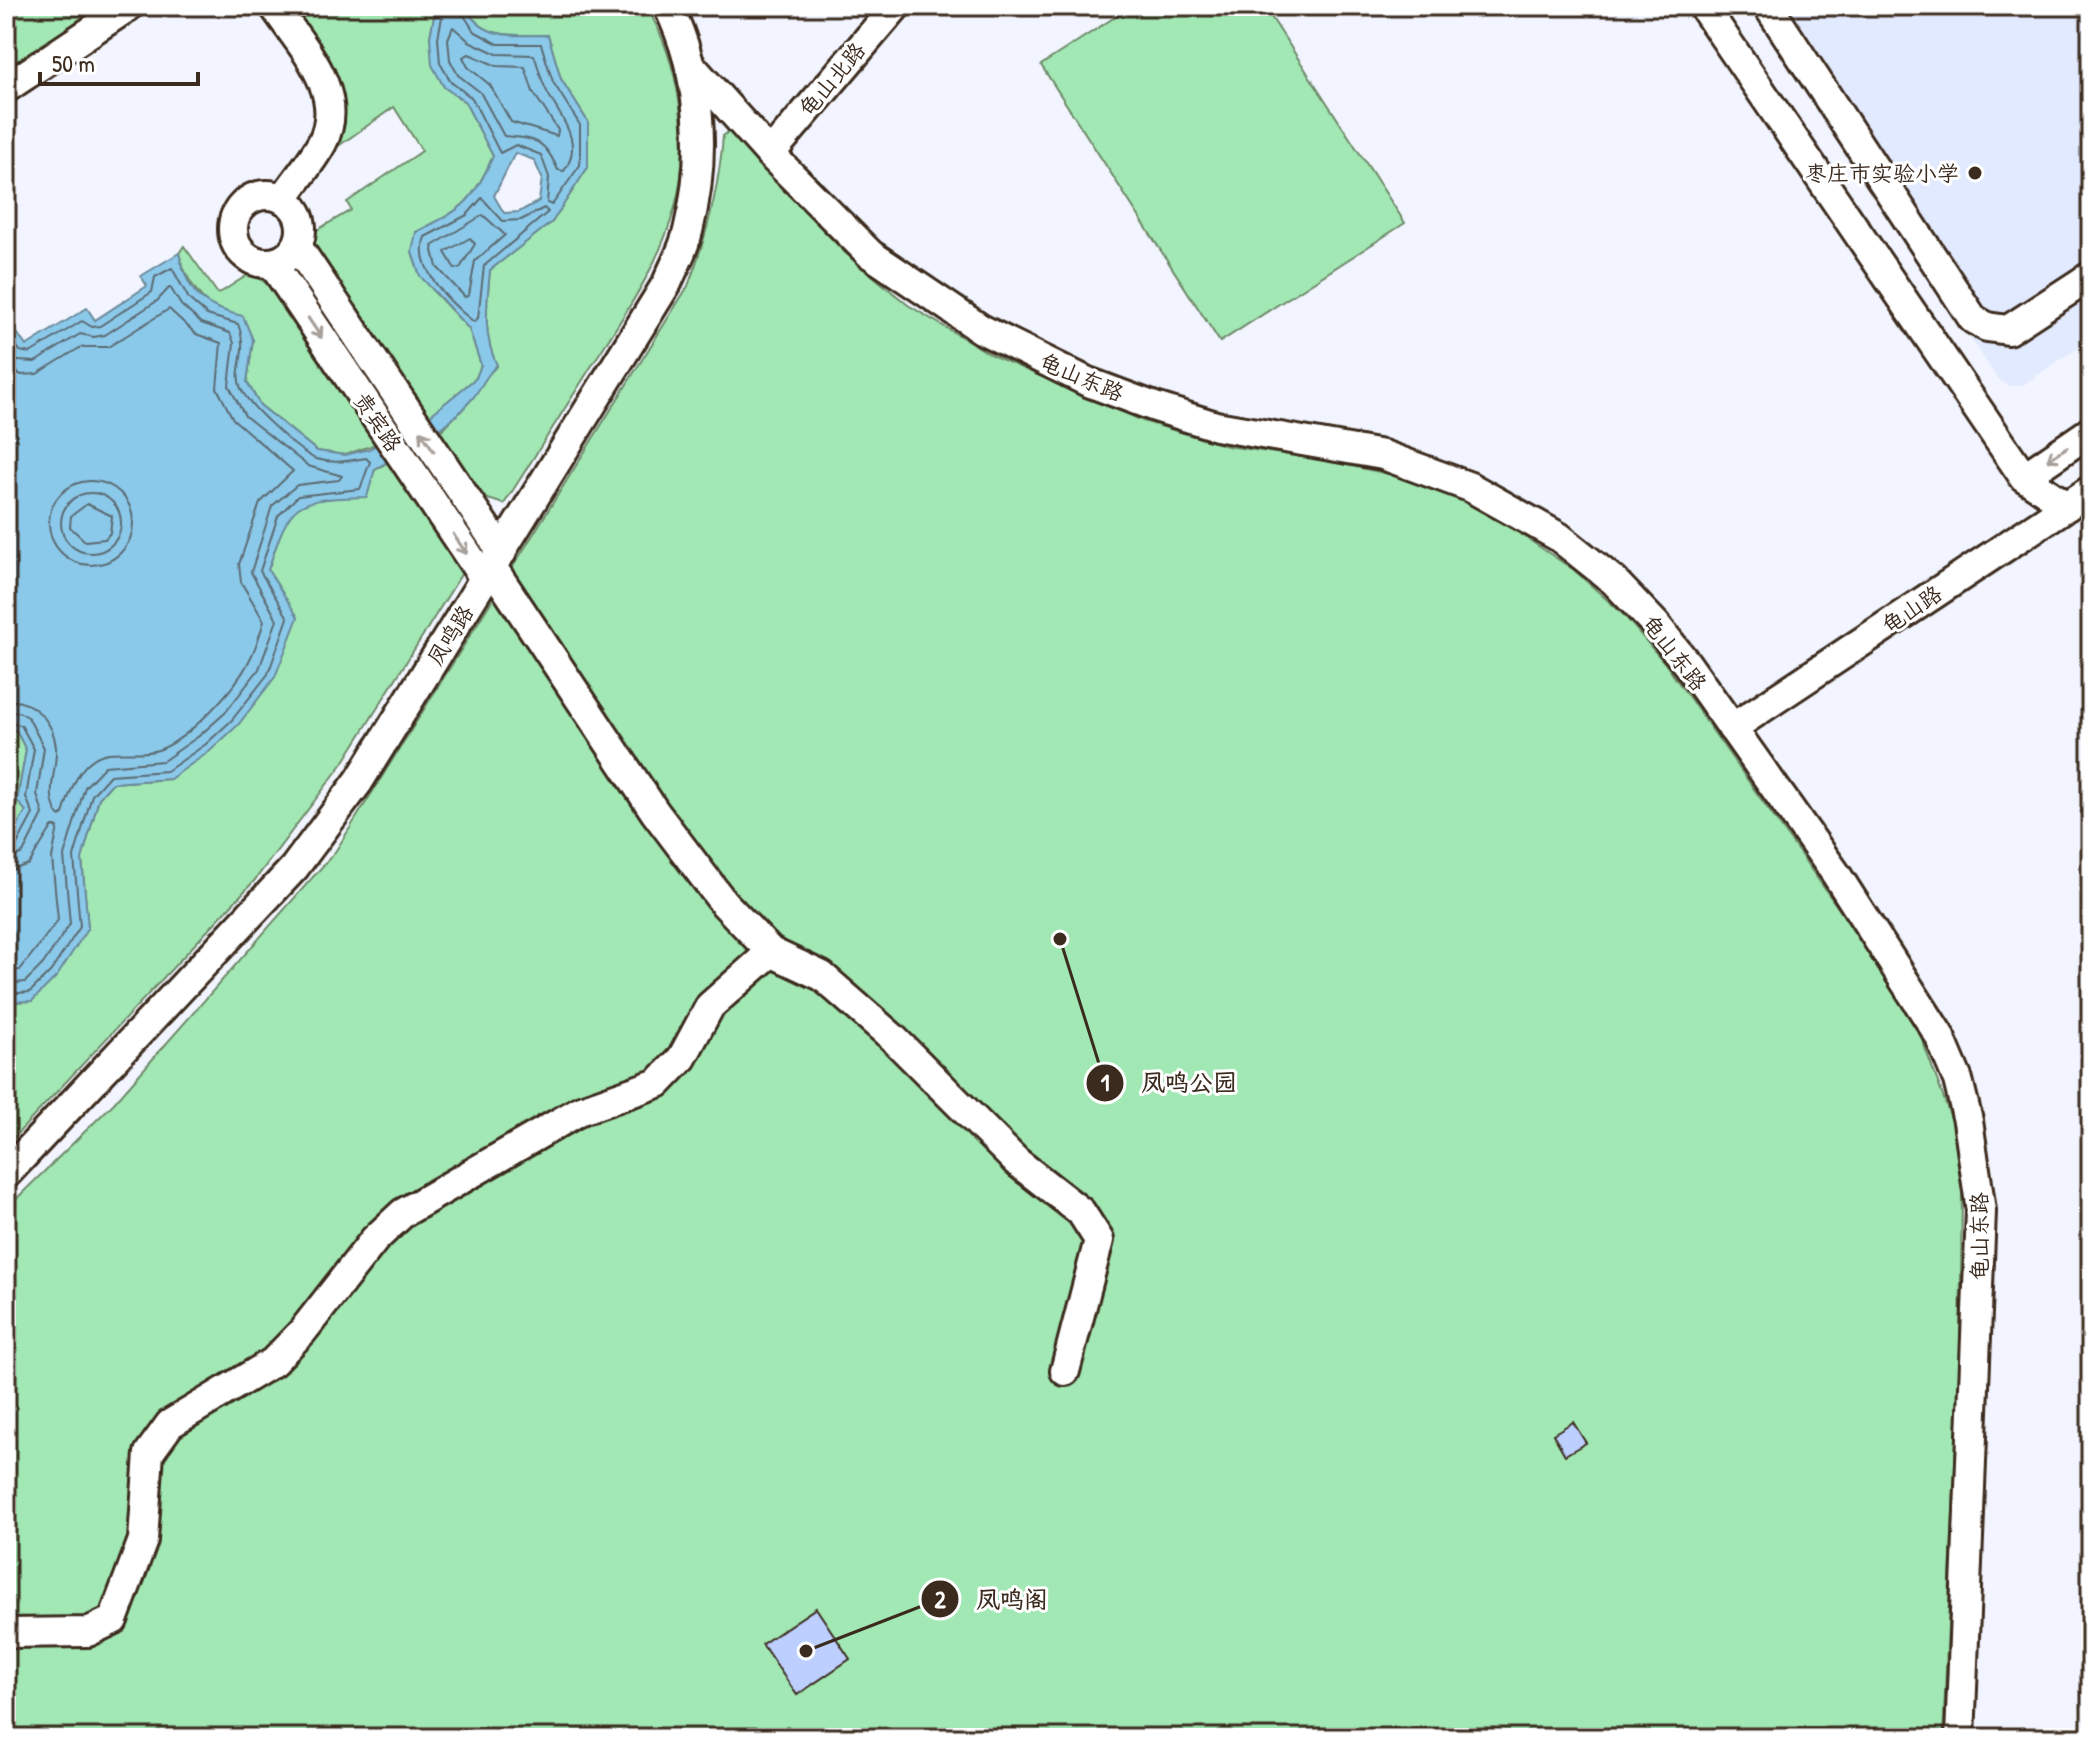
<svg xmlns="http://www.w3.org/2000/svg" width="2097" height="1744" font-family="'Patrick Hand','LXGW WenKai TC',sans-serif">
  <rect width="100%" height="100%" fill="#f2f5ff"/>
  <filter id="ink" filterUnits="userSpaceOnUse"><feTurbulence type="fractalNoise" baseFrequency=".0125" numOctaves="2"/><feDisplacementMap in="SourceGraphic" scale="16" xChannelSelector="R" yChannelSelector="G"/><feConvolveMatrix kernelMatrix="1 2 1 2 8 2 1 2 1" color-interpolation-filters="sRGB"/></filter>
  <g filter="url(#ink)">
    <!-- built -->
    <polygon fill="#e2eaff" points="1748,6 2091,6 2091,339 2023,385 2008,386 1997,378"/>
    <!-- green -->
    <g fill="#a2e8b4" stroke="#6e8969" stroke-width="2">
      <polygon points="6,6 105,6 6,74"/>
      <path d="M 284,6 L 436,6 L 430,37 L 444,87 L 465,102 L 493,156 C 472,205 462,209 416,232 L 434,292 L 469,329 L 481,365 L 476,378 L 427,418 L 316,246 L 312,233 L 351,210 L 347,202 L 422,151 L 394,107 L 337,147 L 332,142 Z"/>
      <path d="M 465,6 L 646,6 C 680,63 692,143 675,207 C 660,263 627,311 596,359 C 565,408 535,456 504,504 L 478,496 L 438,434 L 473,398 L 485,377 L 497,366 C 482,335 487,303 490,270 L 552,222 L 588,167 L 588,122 L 561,79 L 548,35 C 514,35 482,41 465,6 Z"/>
      <polygon points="1132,6 1264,6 1405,223 1220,342 1041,65"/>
      <path d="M 729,131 L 844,252 L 908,305 L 992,355 L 1143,421 L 1227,446 L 1317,459 L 1394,475 L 1459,498 L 1513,529 L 1574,570 L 1624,615 L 1664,662 L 1839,909 L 1920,1034 L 1952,1121 L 1962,1193 L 1960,1353 L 1943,1738 L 6,1738 L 6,1209 L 114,1103 L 335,852 L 688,286 C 707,236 719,189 723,136 Z"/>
      <path d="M 184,246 L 218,294 L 251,273 L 276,290 L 376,444 L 345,455 L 317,451 L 260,405 L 247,382 L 253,340 C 220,315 188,295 179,253 Z"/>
      <polygon points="388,462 462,573 343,763 254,881 6,1146 6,1002 32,1001 88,928 82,859 99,798 112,783 170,779 268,570 285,519 303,502 332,498"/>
      <polygon points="16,730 26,750 17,800 26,811 6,844 6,731"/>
    </g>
    <!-- water -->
    <path fill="#8bc9eb" stroke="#6b8999" stroke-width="2" fill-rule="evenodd" d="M 436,6 L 465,6 C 482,41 514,35 548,35 L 561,79 L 588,122 L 588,167 L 552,222 L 490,270 C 487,304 482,335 497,365 C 485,376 481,389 471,400 C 444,432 411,449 375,469 L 367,497 C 293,499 291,500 268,570 L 298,617 L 275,677 L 238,725 L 210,751 L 170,779 L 112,783 L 99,798 L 82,859 L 88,928 L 57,976 L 32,1001 L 6,1002 L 6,844 L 26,811 L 17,801 L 26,750 L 16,730 L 6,731 L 6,316 L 26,346 L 87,308 L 95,320 L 147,286 L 141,276 L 179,253 C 188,294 202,307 243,316 L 253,340 L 247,382 L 260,405 L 317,451 L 345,455 L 369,449 L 427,418 L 476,378 L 481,365 L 469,329 L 420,276 L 412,252 L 416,232 C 462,209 472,205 493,156 L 465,102 L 444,87 L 432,65 L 430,37 ZM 515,153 L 534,160 L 542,178 L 539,201 L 519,212 L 504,213 L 494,196 Z"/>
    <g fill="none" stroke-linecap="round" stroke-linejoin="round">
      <!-- shore -->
      <g stroke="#5b6a70" stroke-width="2">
        <polyline points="444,6 438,38 440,63 451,82 472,98 500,153 516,145 541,155 549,177 547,203 552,205 580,165 580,125 553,82 541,44 498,44 474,31 458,6"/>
        <path d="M 453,27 L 469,41 L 497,54 L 534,55 C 538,65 540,76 544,85 C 555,113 587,139 564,171 L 558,170 C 544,138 535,139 504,136 L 480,92 L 458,75 L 450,60 L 448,39 Z"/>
        <polygon points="469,54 497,66 525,67 533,92 558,130 557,136 511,122 490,85 468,67 463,57"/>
        <path d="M 482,198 L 503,221 L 521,220 L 544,208 L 548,212 L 484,266 L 478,318 L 474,322 C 451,304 413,268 425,237 L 467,215 Z"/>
        <polygon points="483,215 505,235 475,261 469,295 465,297 437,267 432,246"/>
        <polygon points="470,238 475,244 460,268 455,269 445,252"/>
        <path d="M 6,331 L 20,351 L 30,353 L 82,321 L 92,327 L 100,326 L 152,292 L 155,277 L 172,268 L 189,299 L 207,315 L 238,324 C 249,353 234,366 240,386 C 245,403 300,453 316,459 C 333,464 350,461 366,458 L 370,462 L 360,489 L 298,496 L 278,516 L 260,571 L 288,618 L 268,674 L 232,720 L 206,744 L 167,771 L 110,775 L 92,795 L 74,857 L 80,927 L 51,971 L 30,992 L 6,994"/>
        <polyline points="6,349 18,361 35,362 80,334 94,337 105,335 157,301 170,287 181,305 201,323 230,333 234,343 229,386 245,416 308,466 342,476 339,480 297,485 272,506 251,572 277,620 259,669 225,713 199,736 163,761 105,766 85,787 64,856 70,924 43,964 25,982 6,984"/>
        <path d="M 6,368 L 22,375 L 37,374 L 81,347 L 108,347 L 169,309 L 196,334 L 221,343 L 217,388 L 233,419 L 293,471 L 260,503 L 239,564 L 241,582 L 264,621 C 260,634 256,649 249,661 C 236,688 187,741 158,750 C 142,755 124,751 109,753 C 80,757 70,791 63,814 L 59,816 C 44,794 57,773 56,748 C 54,722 33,698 6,701"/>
        <circle cx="91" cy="523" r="42"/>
        <circle cx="91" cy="523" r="30"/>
        <polygon points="87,504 112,516 110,533 105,539 85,541 70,527 71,516"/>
        <polyline points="6,713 19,712 28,717 44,748 37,794 43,814 23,853 6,860"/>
        <polyline points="6,723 21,725 34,749 26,797 33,814 16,846 6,850"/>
        <polyline points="6,872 29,864 52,827 58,827 52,858 58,920 20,970 6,972"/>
      </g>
    </g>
    <!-- building -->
    <g fill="#bccfff" stroke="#3b2a1e" stroke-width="2">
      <polygon points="1573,1422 1586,1443 1565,1455 1553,1434"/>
      <polygon points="816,1608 850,1659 797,1695 762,1644"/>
    </g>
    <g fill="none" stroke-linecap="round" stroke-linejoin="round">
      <defs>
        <g id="minor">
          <path d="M 274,6 C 301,46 348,93 322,143 C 311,163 295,181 283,199"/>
          <polyline points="1703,6 2024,477 2067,506"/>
          <polyline points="1768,6 1973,319 1987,327 2008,330 2091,276"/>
          <polyline points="693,68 770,154 870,254 981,329 1088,382 1155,407 1216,426 1383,455 1470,487 1559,537 1614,581 1656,625 1687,664 1836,874 1939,1035 1958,1080 1968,1121 1981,1211 1960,1738"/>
          <polyline points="6,88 129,6"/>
          <polyline points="770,154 896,6"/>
          <circle cx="267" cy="229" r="34"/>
          <polyline points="297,246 502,552"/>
          <polyline points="272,263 485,580"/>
          <polyline points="2024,477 2091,431"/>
          <polyline points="492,567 655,812 723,902 771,952 822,976 892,1037 1017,1162 1081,1212 1099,1240 1065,1371"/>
          <polyline points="1732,728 2091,490"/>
          <path d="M 6,1174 L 294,868 L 359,781 L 667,283 C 674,266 684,249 688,231 C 707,155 702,76 668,6"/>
          <polyline points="6,1633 88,1632 113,1620 143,1540 149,1453 170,1424 273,1362 302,1332 375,1239 403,1213 581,1110 658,1083 682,1058 710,1006 771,952"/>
        </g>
      </defs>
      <!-- minor casing -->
      <use href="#minor" stroke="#3b2a1e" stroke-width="34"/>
      <!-- minor -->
      <use href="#minor" stroke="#fff" stroke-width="28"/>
    </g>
    <!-- one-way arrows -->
    <defs><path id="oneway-shaft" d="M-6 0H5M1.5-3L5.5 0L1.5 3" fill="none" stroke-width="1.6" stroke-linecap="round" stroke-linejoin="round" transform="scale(2)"/></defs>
    <g stroke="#a79f9a">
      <use href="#oneway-shaft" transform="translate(315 328) rotate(56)"/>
      <use href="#oneway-shaft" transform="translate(427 441) rotate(-124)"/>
      <use href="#oneway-shaft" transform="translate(2057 454) rotate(146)"/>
      <use href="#oneway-shaft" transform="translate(460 544) rotate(56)"/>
    </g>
  </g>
  <!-- markers -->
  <circle fill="#3b2a1e" stroke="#fff" stroke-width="3" cx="1975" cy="173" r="8"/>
  <g text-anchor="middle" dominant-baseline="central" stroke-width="6" stroke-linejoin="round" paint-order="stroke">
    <!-- street labels -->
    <g font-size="22" fill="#3b2a1e" stroke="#fff">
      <text transform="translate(832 79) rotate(-50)">龟山北路</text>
      <text transform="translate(1082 377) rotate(23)">龟山东路</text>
      <text transform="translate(378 422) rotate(56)">贵宾路</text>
      <text transform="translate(1912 609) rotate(-34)">龟山路</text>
      <text transform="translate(450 635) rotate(-58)">凤鸣路</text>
      <text transform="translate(1675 653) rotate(52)">龟山东路</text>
      <text transform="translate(1979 1236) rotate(-90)">龟山东路</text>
    </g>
    <!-- poi labels -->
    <g font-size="22" fill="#3b2a1e" stroke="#fff" text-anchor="end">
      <text x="1959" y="173">枣庄市实验小学</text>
    </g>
  </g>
  <!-- callouts -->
  <path fill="none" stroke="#3b2a1e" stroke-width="3" d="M1060 939L1105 1083M806 1651L940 1599"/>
  <g fill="#3b2a1e" stroke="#fff" stroke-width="3">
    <circle cx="1060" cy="939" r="8"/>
    <circle cx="806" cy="1651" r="8"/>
    <circle cx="1105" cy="1083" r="20"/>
    <circle cx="940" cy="1599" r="20"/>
  </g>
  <g font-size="24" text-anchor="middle" font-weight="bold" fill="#fff">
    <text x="1105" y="1091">1</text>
    <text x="940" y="1608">2</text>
  </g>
  <g font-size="24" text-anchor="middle" font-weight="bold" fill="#3b2a1e" stroke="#fff" stroke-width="6" stroke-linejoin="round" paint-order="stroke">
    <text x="1189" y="1091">凤鸣公园</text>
    <text x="1012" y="1608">凤鸣阁</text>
  </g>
  <!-- margin -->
  <rect width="2097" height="1744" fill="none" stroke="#fff" stroke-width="32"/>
  <rect x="16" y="16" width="2065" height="1712" fill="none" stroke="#3b2a1e" stroke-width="3" filter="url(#ink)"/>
  <!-- scale -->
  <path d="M40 72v12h158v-12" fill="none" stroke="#3b2a1e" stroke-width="4"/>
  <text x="52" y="72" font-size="24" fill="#3b2a1e" stroke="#ffffff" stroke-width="6" paint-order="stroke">50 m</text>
</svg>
